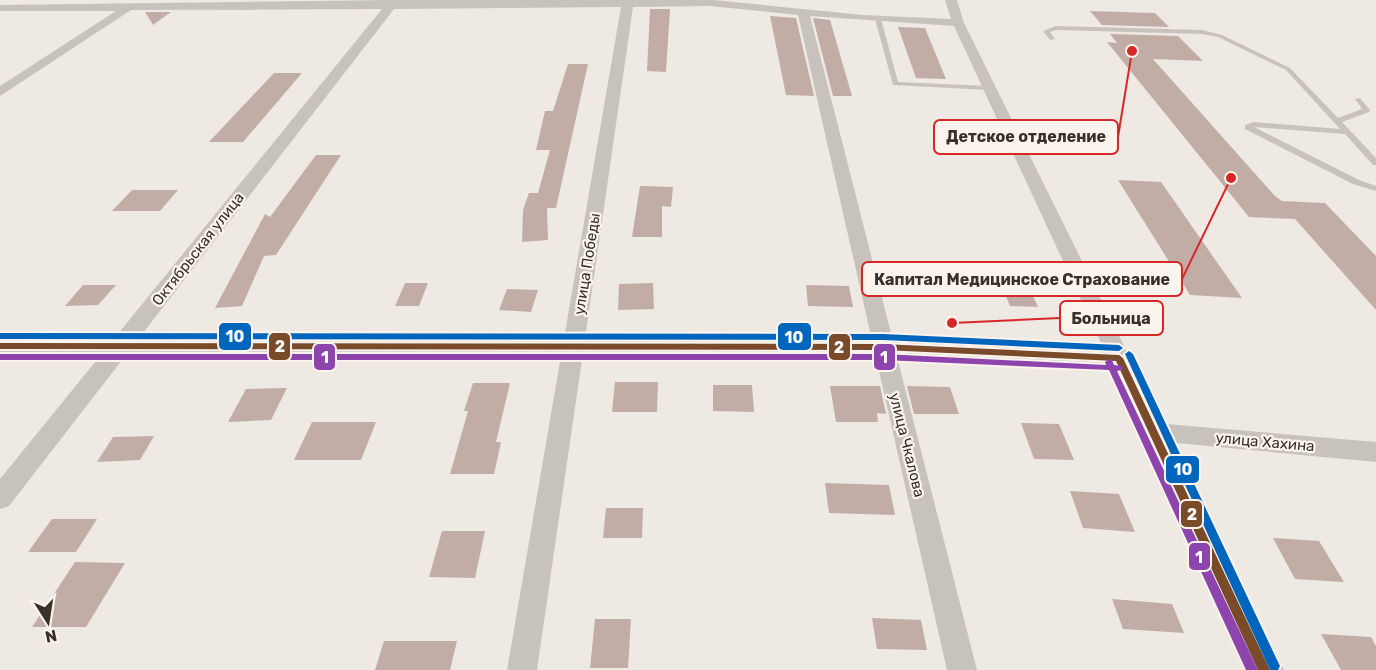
<svg xmlns="http://www.w3.org/2000/svg" width="1376" height="670" font-family="Rubik,sans-serif">
  <rect width="100%" height="100%" fill="#efe9e4"/>
  <!-- building -->
  <g fill="#c2ada6">
    <polygon points="650,9 670,9 666,72 647,71"/>
    <polygon points="1090,11 1155,13 1169,27 1102,25"/>
    <polygon points="145,12 171,12 153,25"/>
    <polygon points="770,16 796,18 814,96 786,95"/>
    <polygon points="813,18 830,20 852,96 833,96"/>
    <polygon points="898,27 925,28 946,79 916,78"/>
    <polygon points="1110,34 1178,36 1203,61 1153,59 1275,196 1282,201 1325,203 1376,256 1376,310 1295,219 1249,217 1107,42 1117,43"/>
    <polygon points="568,64 588,64 556,208 547,208 548,240 522,242 523,210 529,193 538,193 550,150 536,150 545,111 553,111"/>
    <polygon points="274,73 302,73 243,142 209,142"/>
    <polygon points="316,155 341,155 276,255 264,256 242,306 215,308 265,214 270,217"/>
    <polygon points="1118,180 1161,182 1242,298 1190,295"/>
    <polygon points="640,186 673,187 671,207 662,206 662,237 632,237"/>
    <polygon points="132,190 178,190 160,211 112,211"/>
    <polygon points="405,283 428,283 419,306 395,306"/>
    <polygon points="653,283 654,309 618,310 619,284"/>
    <polygon points="1001,284 1028,285 1038,307 1010,306"/>
    <polygon points="83,285 116,285 98,305 65,306"/>
    <polygon points="806,285 849,286 853,307 808,306"/>
    <polygon points="507,289 538,290 531,312 499,310"/>
    <polygon points="615,382 658,382 657,412 612,412"/>
    <polygon points="473,383 510,383 496,442 501,442 494,474 450,474 468,411 464,411"/>
    <polygon points="713,385 752,385 754,412 713,411"/>
    <polygon points="830,386 880,386 886,414 877,413 878,422 836,422"/>
    <polygon points="907,386 950,387 959,414 914,414"/>
    <polygon points="287,388 271,420 228,422 246,389"/>
    <polygon points="312,422 376,422 361,460 294,460"/>
    <polygon points="1021,423 1059,424 1074,460 1034,459"/>
    <polygon points="154,436 140,460 97,462 113,437"/>
    <polygon points="825,483 889,485 895,515 829,513"/>
    <polygon points="1070,491 1119,494 1135,532 1083,528"/>
    <polygon points="606,508 643,508 642,538 603,538"/>
    <polygon points="52,519 97,519 76,552 28,552"/>
    <polygon points="442,531 485,531 475,578 429,577"/>
    <polygon points="1273,538 1319,541 1344,582 1295,579"/>
    <polygon points="75,562 125,563 86,627 32,627"/>
    <polygon points="1112,599 1172,604 1184,633 1123,629"/>
    <polygon points="872,618 921,620 927,650 877,649"/>
    <polygon points="595,619 631,619 628,668 590,668"/>
    <polygon points="1321,634 1371,637 1376,646 1376,670 1341,670"/>
    <polygon points="384,641 457,641 450,670 375,670"/>
  </g>
  <g fill="none" stroke-linecap="round" stroke-linejoin="round">
    <!-- service -->
    <g fill="#c8c2bd" fill-rule="evenodd">
      <polygon points="878,17 881,19 898,82 989,86 992,88 989,90 893,85 875,19"/>
      <polygon points="1056,26 1202,30 1222,35 1290,68 1338,118 1362,109 1355,99 1360,98 1370,110 1369,112 1342,122 1376,158 1376,165 1373,165 1345,134 1254,127 1359,180 1376,186 1376,191 1353,184 1245,129 1245,125 1254,122 1340,129 1286,70 1218,37 1202,34 1056,30 1050,32 1055,39 1050,40 1043,31"/>
    </g>
    <!-- minor -->
    <g fill="#c8c2bd" fill-rule="evenodd">
      <polygon points="389,0 713,0 863,15 951,19 945,0 957,0 964,23 1130,358 1127,363 1119,366 1111,363 1108,358 954,26 810,16 977,670 947,670 798,15 710,6 633,7 537,670 507,670 621,7 394,9 9,506 0,509 0,479 382,9 131,10 0,96 0,86 116,11 0,11 0,5"/>
      <polygon points="1155,423 1376,442 1376,462 1155,441 1147,439 1143,432 1147,425"/>
    </g>
    <!-- tertiary -->
    <polygon fill="#c8c2bd" fill-rule="evenodd" points="0,337 883,337 1119,348 1129,351 1133,358 1284,670 1244,670 1109,367 883,357 0,355"/>
    <defs>
      <polygon id="bus-1" points="0,343 883,344 1119,355 1123,358 1270,670 1258,670 1116,361 883,350 0,349"/>
      <polygon id="bus-2" points="0,354 883,354 1106,365 1105,362 1109,359 1112,360 1114,365 1122,366 1123,368 1122,370 1117,371 1258,670 1246,670 1109,370 883,360 0,360"/>
      <g id="bus-3">
        <polygon points="0,333 883,334 1119,345 1123,348 1119,351 883,340 0,339"/>
        <polygon points="1129,351 1133,354 1278,662 1280,666 1278,670 1270,670 1125,354"/>
      </g>
    </defs>
    <!-- bus-1 casing -->
    <use href="#bus-1" stroke="#faf4ed" stroke-width="4"/>
    <!-- bus-2 casing -->
    <use href="#bus-2" stroke="#faf4ed" stroke-width="4"/>
    <!-- bus-3 casing -->
    <use href="#bus-3" stroke="#faf4ed" stroke-width="4"/>
    <!-- bus-1 -->
    <use href="#bus-1" fill="#7a4b2a" fill-rule="evenodd"/>
    <!-- bus-2 -->
    <use href="#bus-2" fill="#8e44ad" fill-rule="evenodd"/>
    <!-- bus-3 -->
    <use href="#bus-3" fill="#0065bd" fill-rule="evenodd"/>
  </g>
  <g text-anchor="middle" dominant-baseline="central" stroke-width="4.5" stroke-linejoin="round" paint-order="stroke">
    <!-- street labels -->
    <g font-size="15" fill="#392f2b" stroke="#faf4ed">
      <text transform="translate(198 249) rotate(-52)">Октябрьская улица</text>
      <text transform="translate(587 264) rotate(-81)">улица Победы</text>
      <text transform="translate(1265 442) rotate(5)">улица Хахина</text>
      <text transform="translate(907 445) rotate(76)">улица Чкалова</text>
    </g>
  </g>
  <!-- callouts -->
  <path fill="none" stroke="#d62828" stroke-width="2" d="M1132 51L1118 137M1231 178L1182 279M952 323L1060 318"/>
  <g fill="#d62828" stroke="#faf4ed" stroke-width="2">
    <circle cx="1132" cy="51" r="6"/>
    <circle cx="1231" cy="178" r="6"/>
    <circle cx="952" cy="323" r="6"/>
  </g>
  <g fill="#faf4ed" stroke="#d62828" stroke-width="2">
    <rect x="934" y="120" width="184" height="34" rx="6"/>
    <rect x="862" y="262" width="320" height="34" rx="6"/>
    <rect x="1060" y="301" width="103" height="34" rx="6"/>
  </g>
  <g font-size="16" text-anchor="middle" font-weight="bold" fill="#392f2b">
    <text x="1026" y="142">Детское отделение</text>
    <text x="1022" y="285">Капитал Медицинское Страхование</text>
    <text x="1111" y="324">Больница</text>
  </g>
  <g stroke="#faf4ed" stroke-width="2">
    <rect x="218" y="322" width="34" height="29" rx="6" fill="#0065bd"/>
    <rect x="777" y="322" width="35" height="29" rx="6" fill="#0065bd"/>
    <rect x="268" y="332" width="23" height="29" rx="6" fill="#7a4b2a"/>
    <rect x="828" y="333" width="23" height="28" rx="6" fill="#7a4b2a"/>
    <rect x="313" y="343" width="23" height="28" rx="6" fill="#8e44ad"/>
    <rect x="873" y="343" width="23" height="28" rx="6" fill="#8e44ad"/>
    <rect x="1165" y="455" width="35" height="29" rx="6" fill="#0065bd"/>
    <rect x="1180" y="500" width="23" height="28" rx="6" fill="#7a4b2a"/>
    <rect x="1188" y="542" width="23" height="29" rx="6" fill="#8e44ad"/>
  </g>
  <g font-size="16" text-anchor="middle" font-weight="bold" fill="#fff">
    <text x="235" y="342">10</text>
    <text x="794" y="343">10</text>
    <text x="280" y="352">2</text>
    <text x="839" y="353">2</text>
    <text x="325" y="363">1</text>
    <text x="884" y="363">1</text>
    <text x="1183" y="475">10</text>
    <text x="1192" y="520">2</text>
    <text x="1199" y="563">1</text>
  </g>
  <!-- north arrow -->
  <g transform="translate(48 622) rotate(168)" stroke="#faf4ed" stroke-width="4.5" paint-order="stroke">
  <path d="M0-4.5L10 22L0 15L-10 22Z" fill="#392f2b"/>
  <text y="-9" font-size="16" font-weight="bold" text-anchor="middle" fill="#392f2b">N</text>
  </g>
</svg>
